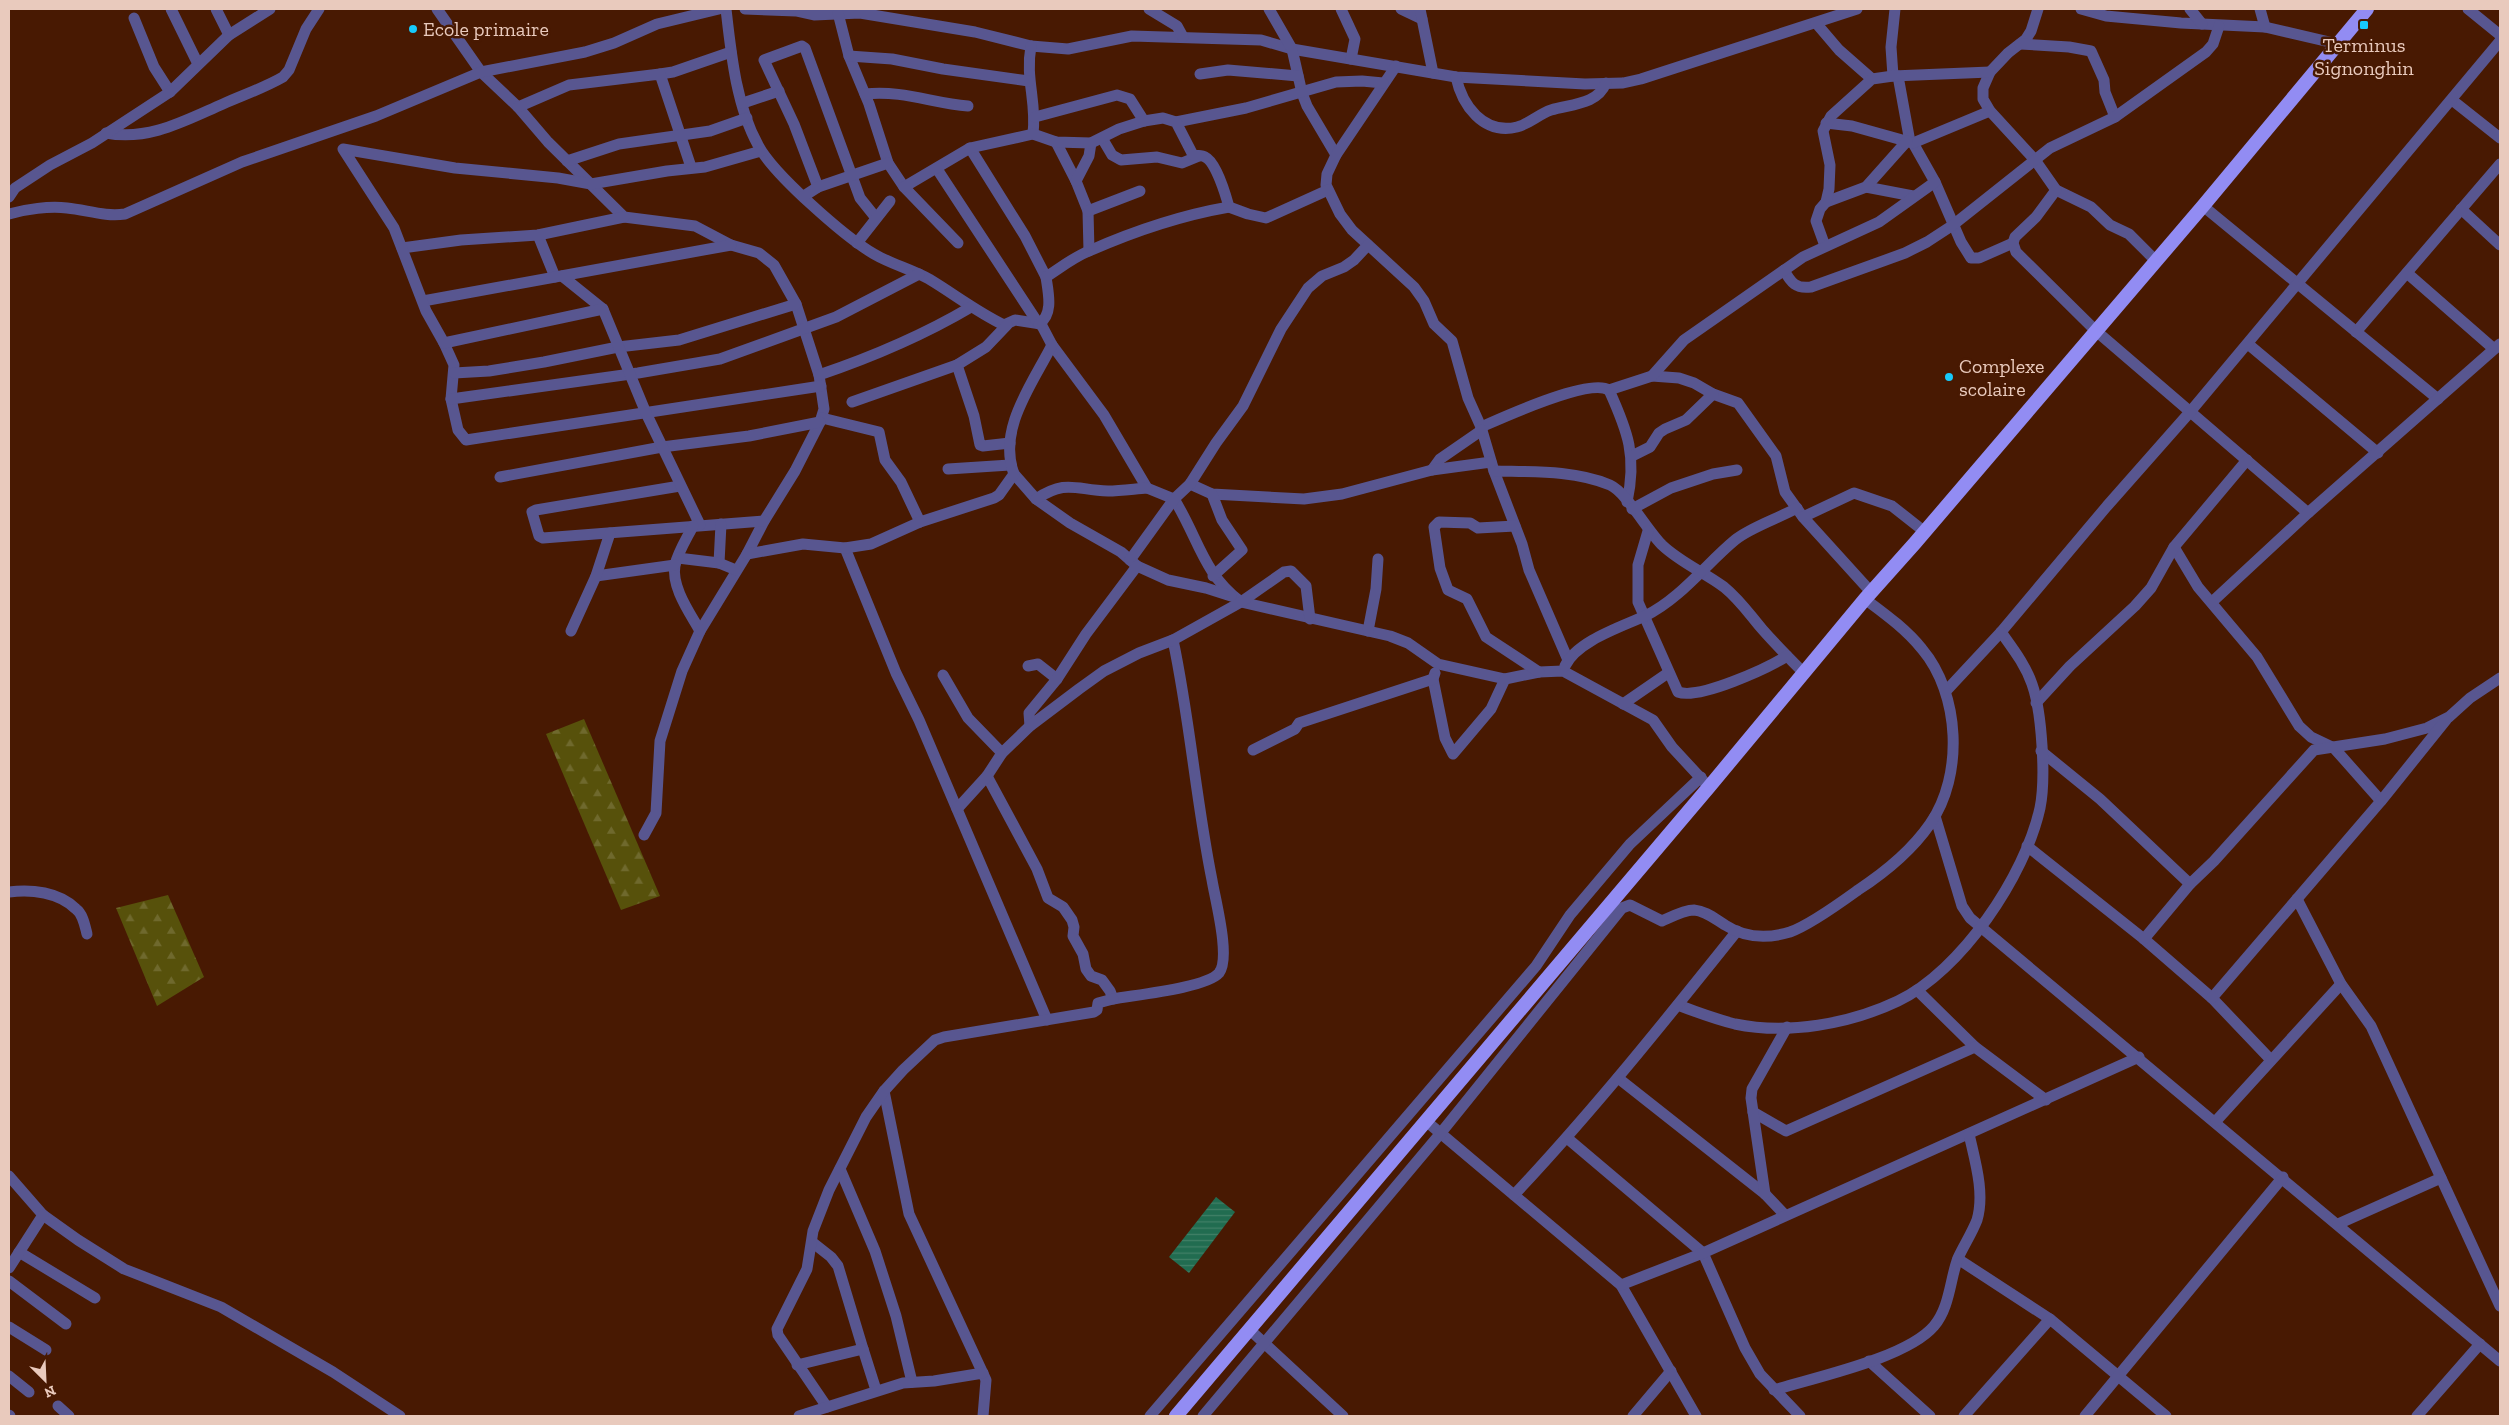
<svg xmlns="http://www.w3.org/2000/svg" width="2509" height="1425" font-family="'Zilla Slab',serif">
  <defs>
    <pattern id="forest-firs" width="22" height="20" patternUnits="userSpaceOnUse" patternTransform="scale(1.25)"><rect width="22" height="20" fill="#57510b"/><path d="M5 1l3.5 6h-7zM16 11l3.5 6h-7z" fill="#6f692d"/></pattern>
    <pattern id="water-rules" width="6" height="5" patternUnits="userSpaceOnUse" patternTransform="scale(1.25)"><rect width="6" height="5" fill="#216c50"/><path d="M0 2.5h6" fill="none" stroke="#418067"/></pattern>
  </defs>
  <rect width="100%" height="100%" fill="#481902"/>
  <!-- forest -->
  <g fill="url(#forest-firs)">
    <polygon points="584,719 660,896 621,910 546,734"/>
    <polygon points="168,895 204,977 157,1006 116,908"/>
  </g>
  <!-- water -->
  <polygon fill="url(#water-rules)" points="1216,1197 1235,1212 1189,1273 1169,1257"/>
  <g fill="none" stroke-linecap="round" stroke-linejoin="round">
    <!-- minor -->
    <g stroke="#585690" stroke-width="11">
      <polyline points="171,9 198,64"/>
      <polyline points="216,9 229,35"/>
      <polyline points="437,9 481,72 518,107 548,142 624,217 695,226 731,245 759,253 774,265 796,304 819,375 824,409 820,422 795,471 764,521 747,554 700,631 682,671 660,741 656,813 644,835"/>
      <path d="M 726,9 C 731,53 736,105 758,145 C 773,174 845,237 874,254 C 891,264 911,269 929,279 C 954,294 977,312 1004,325 L 1015,320 L 1041,324 L 1052,345 L 1104,415 L 1147,488 L 1174,499 C 1198,537 1203,574 1241,602 L 1390,636 L 1408,643 L 1438,664 L 1505,679 L 1539,672 L 1563,671 L 1653,720 L 1672,747 L 1709,787"/>
      <polyline points="745,9 796,11 814,15 860,13 975,32 1031,46 1068,49 1132,36 1261,40 1292,49 1456,77 1585,84 1623,83 1641,79 1857,9"/>
      <polyline points="1149,9 1177,26 1183,37"/>
      <polyline points="1269,9 1292,49 1302,93 1307,106 1336,155"/>
      <polyline points="1341,9 1355,39 1351,59"/>
      <polyline points="1401,9 1422,19"/>
      <polyline points="1420,9 1433,73"/>
      <polyline points="2038,9 2031,31 2026,39 2008,53 1990,72 1983,88 1983,99 1990,111 2035,160 2056,190 2091,207 2110,225 2129,234 2155,260"/>
      <polyline points="2081,9 2106,16 2181,23 2265,27 2338,44"/>
      <polyline points="2190,9 2202,24"/>
      <polyline points="2260,9 2265,27"/>
      <polyline points="2468,9 2500,35"/>
      <polyline points="838,13 849,56 869,104 888,163 904,187 958,243"/>
      <polyline points="134,18 154,67 170,92"/>
      <polyline points="1816,23 1839,50 1872,79"/>
      <polyline points="2020,44 2069,47 2091,51 2104,80 2105,92 2115,117"/>
      <path d="M 1031,46 C 1025,79 1037,102 1033,134"/>
      <polyline points="849,56 892,59 943,69 1029,81"/>
      <polyline points="1396,66 1336,155 1327,174 1326,185 1340,214 1352,230 1414,287 1424,301 1434,324 1452,341 1468,398 1481,427 1494,471 1522,544 1529,570 1568,660"/>
      <polyline points="660,74 673,72 731,52"/>
      <polyline points="1200,74 1228,70 1298,76"/>
      <polyline points="1893,76 1891,47 1895,9"/>
      <polyline points="1898,76 1910,142"/>
      <path d="M 1456,77 C 1462,105 1483,135 1517,127 C 1529,124 1539,114 1551,110 C 1571,104 1597,105 1606,83"/>
      <path d="M 865,94 C 903,90 932,103 968,106"/>
      <polyline points="2452,100 2500,138"/>
      <polyline points="743,103 779,91"/>
      <polyline points="518,107 569,85 660,74 691,167"/>
      <polyline points="1035,117 1117,95 1130,99 1144,121"/>
      <polyline points="1176,122 1246,108 1336,82 1362,81 1383,83"/>
      <polyline points="1826,123 1852,126 1913,143 1935,182 1961,242 1971,258 1979,258 2013,243"/>
      <path d="M 106,133 C 149,141 184,121 223,104 C 243,95 264,88 283,77 L 289,70 L 306,29 L 319,9"/>
      <polyline points="1102,138 1112,155 1121,160 1157,157 1182,163 1199,156"/>
      <polyline points="1056,142 1076,181 1088,211 1089,251"/>
      <polyline points="1913,143 1990,111"/>
      <polyline points="970,148 1025,236 1046,277"/>
      <polyline points="567,161 619,144 710,131 747,118"/>
      <polyline points="937,169 1038,323"/>
      <polyline points="1076,181 1089,156 1091,143"/>
      <polyline points="818,187 794,124 764,60 802,46 805,48 860,198 876,218"/>
      <path d="M 904,187 L 970,148 L 1033,134 L 1056,142 L 1091,143 L 1119,129 L 1144,121 L 1163,118 L 1176,122 L 1193,155 C 1197,156 1202,155 1205,157 C 1216,162 1226,196 1229,207 L 1248,214 L 1266,218 L 1328,190"/>
      <polyline points="1866,187 1913,196"/>
      <polyline points="2056,190 2036,217 2015,237 2013,243 2016,252 2095,330 2308,513"/>
      <polyline points="804,196 818,187 888,163"/>
      <polyline points="9,197 15,188 50,165 92,143 170,92 229,35 270,9"/>
      <polyline points="1826,202 1866,187 1907,141"/>
      <polyline points="2203,206 2438,399"/>
      <polyline points="2461,209 2500,245"/>
      <polyline points="1088,211 1140,191"/>
      <path d="M 9,214 C 26,209 49,206 67,208 C 87,210 105,217 125,214 L 242,162 L 376,116 L 481,72 L 585,52 L 614,43 L 657,24 L 719,9"/>
      <polyline points="538,235 555,277"/>
      <polyline points="857,243 890,201"/>
      <polyline points="1825,246 1816,221 1820,209 1826,202 1829,189 1830,165 1823,131 1831,116 1872,79 1893,76 1990,72"/>
      <polyline points="402,248 461,240 538,235 624,217"/>
      <path d="M 1784,270 C 1791,283 1796,289 1811,287 L 1905,253 L 1927,242 L 1953,225 L 2050,148 L 2115,117 L 2206,52 L 2213,44 L 2219,26"/>
      <polyline points="2407,273 2494,349"/>
      <polyline points="562,276 603,309"/>
      <polyline points="423,301 731,245"/>
      <path d="M 1039,324 C 1054,314 1048,292 1046,277 C 1060,268 1074,257 1089,251 C 1132,232 1183,215 1229,207"/>
      <polyline points="2356,332 2500,164"/>
      <polyline points="444,343 454,365 451,399 458,430 466,440 821,386"/>
      <polyline points="2248,344 2378,453"/>
      <polyline points="957,365 974,416 980,445 983,446 1010,443"/>
      <polyline points="454,373 489,371 544,362 618,347 679,340 796,304"/>
      <path d="M 819,375 C 872,357 922,336 971,307"/>
      <polyline points="1652,376 1679,378 1694,383 1713,394 1738,403 1776,456 1785,492 1803,517 1871,592"/>
      <path d="M 1609,390 C 1628,432 1637,456 1627,502"/>
      <polyline points="451,399 638,373 720,359 836,317 919,274"/>
      <polyline points="852,402 957,365 986,347 1007,325"/>
      <polyline points="822,418 879,432 885,460 901,482 920,522"/>
      <path d="M 1481,427 C 1504,417 1589,378 1609,390 L 1652,376 L 1684,340 L 1803,257 L 1879,222 L 1935,182"/>
      <polyline points="1632,456 1650,447 1659,433 1665,429 1686,420 1713,394"/>
      <polyline points="948,469 1010,465"/>
      <polyline points="1432,470 1440,459 1482,430"/>
      <path d="M 1494,471 C 1532,472 1574,470 1610,485 C 1626,492 1647,530 1662,545 C 1681,563 1704,572 1724,587 C 1740,600 1750,615 1762,629 C 1776,645 1790,659 1804,673"/>
      <polyline points="1014,474 1036,499 1070,523 1121,552 1137,566 1168,580 1206,588 1231,596"/>
      <polyline points="500,477 662,447 749,436 820,422"/>
      <polyline points="1190,484 1212,494 1304,499 1342,494 1432,470 1491,462"/>
      <polyline points="680,486 536,510 532,512 539,536 543,538 764,521"/>
      <polyline points="1212,494 1222,520 1242,550 1213,576"/>
      <path d="M 1036,499 C 1067,479 1075,490 1108,491 C 1120,491 1134,489 1147,488"/>
      <polyline points="1632,509 1671,488 1713,474 1737,470"/>
      <polyline points="1803,517 1854,493 1892,506 1925,532"/>
      <polyline points="721,524 719,563 736,570"/>
      <polyline points="700,525 646,413 603,309 444,343 426,311 394,228 343,149 455,168 558,178 591,184 667,171 705,167 761,151"/>
      <path d="M 693,526 C 687,538 678,552 675,565 C 671,587 690,613 700,631"/>
      <polyline points="1515,526 1478,528 1470,523 1439,522 1434,527 1440,568 1448,590 1467,599 1486,637 1539,672"/>
      <path d="M 1648,531 L 1638,565 L 1638,602 L 1678,692 C 1699,700 1768,668 1787,656"/>
      <polyline points="2174,547 2198,587 2257,657 2299,726 2311,737 2334,748 2381,801"/>
      <polyline points="845,548 896,673 919,720 1047,1020"/>
      <path d="M 747,554 L 803,544 L 845,548 L 871,544 L 920,522 L 994,498 L 999,495 L 1014,474 C 997,429 1033,383 1052,345"/>
      <polyline points="678,558 719,563"/>
      <polyline points="1130,560 1174,499 1190,484 1216,443 1243,406 1281,329 1308,288 1322,276 1344,267 1354,260 1368,245"/>
      <polyline points="596,576 675,565"/>
      <polyline points="2212,602 2308,513 2500,344"/>
      <polyline points="571,631 596,576 610,533"/>
      <polyline points="1368,631 1376,589 1378,559"/>
      <polyline points="1028,666 1038,664 1057,679"/>
      <path d="M 1565,666 C 1577,641 1621,627 1645,616 C 1680,599 1706,564 1735,540 C 1749,528 1779,518 1797,508"/>
      <polyline points="1435,673 1433,679 1445,738 1453,754 1491,709 1505,679"/>
      <polyline points="943,675 968,718 1002,753"/>
      <polyline points="1946,691 2001,632 2107,506 2190,412 2500,41"/>
      <polyline points="2036,703 2070,666 2135,606 2151,588 2174,547 2247,460"/>
      <polyline points="1623,704 1668,673"/>
      <polyline points="1030,726 1029,713 1057,679 1086,634 1137,566"/>
      <polyline points="1253,750 1295,729 1299,723 1433,679"/>
      <polyline points="2041,751 2100,799 2190,884"/>
      <path d="M 987,776 L 1037,869 L 1048,898 L 1063,907 L 1072,920 L 1074,927 L 1073,936 L 1083,954 L 1086,969 L 1091,976 L 1102,980 L 1110,991 L 1113,999 C 1134,995 1206,988 1219,973 C 1231,958 1215,899 1212,880 C 1196,801 1190,720 1173,640"/>
      <polyline points="957,809 987,776 1002,753 1030,726 1079,689 1104,671 1139,653 1173,640 1241,602 1284,572 1291,571 1306,586 1310,619"/>
      <polyline points="1935,816 1962,906 1970,918 2500,1361"/>
      <polyline points="2027,846 2144,939 2212,998 2271,1060"/>
      <path d="M 9,892 C 31,889 59,892 76,909 C 83,914 85,926 87,934"/>
      <polyline points="2297,899 2341,984 2371,1026 2500,1306"/>
      <polyline points="2144,939 2190,884 2214,861 2314,750 2385,739 2427,728 2449,717 2470,698 2500,678"/>
      <polyline points="1917,990 1975,1047 2046,1100"/>
      <polyline points="2212,998 2381,801 2446,720"/>
      <path d="M 1678,1005 C 1696,1012 1715,1019 1735,1024 C 1787,1035 1850,1024 1898,1001 C 1961,971 2025,876 2040,808 C 2046,779 2042,712 2032,684 C 2025,664 2013,649 2001,632"/>
      <polyline points="1618,1078 1765,1194 1785,1215"/>
      <polyline points="884,1091 909,1214 986,1380 983,1416"/>
      <polyline points="1753,1112 1786,1131 1975,1047"/>
      <polyline points="1426,1121 1621,1285 1696,1416"/>
      <polyline points="2216,1121 2341,984"/>
      <polyline points="1567,1138 1703,1253 1745,1348 1760,1374 1800,1416"/>
      <polyline points="840,1169 875,1251 896,1316 912,1382"/>
      <polyline points="9,1176 43,1215 78,1240 124,1269 221,1307 333,1372 400,1416"/>
      <polyline points="1765,1194 1751,1098 1752,1089 1787,1027"/>
      <path d="M 1514,1195 C 1593,1111 1665,1021 1737,931"/>
      <polyline points="2338,1224 2441,1178"/>
      <polyline points="812,1242 831,1257 838,1266 863,1349"/>
      <polyline points="19,1252 95,1298"/>
      <polyline points="1958,1259 2050,1319 2166,1416"/>
      <polyline points="9,1268 43,1215"/>
      <polyline points="9,1281 66,1324"/>
      <polyline points="1621,1285 1703,1253 2139,1057"/>
      <polyline points="9,1327 46,1350"/>
      <polyline points="1250,1330 1343,1416"/>
      <polyline points="1869,1361 1930,1416"/>
      <polyline points="797,1365 863,1349 876,1390"/>
      <polyline points="9,1376 29,1392"/>
      <path d="M 1774,1390 C 1816,1377 1907,1358 1934,1326 C 1950,1307 1950,1279 1958,1258 C 1964,1245 1972,1233 1977,1220 C 1985,1193 1975,1161 1969,1134"/>
      <polyline points="58,1406 69,1416"/>
      <polyline points="827,1407 778,1335 777,1329 807,1269 813,1231 829,1190 866,1117 884,1091 903,1070 935,1040 944,1037 1094,1012 1097,1010 1098,1003 1113,999"/>
      <polyline points="9,1415 10,1416"/>
      <polyline points="799,1416 903,1383 934,1381 983,1373"/>
      <polyline points="1150,1416 1536,966 1570,915 1630,844 1701,777"/>
      <path d="M 1203,1416 L 1440,1134 L 1622,908 L 1630,905 L 1662,921 C 1671,917 1684,910 1694,910 C 1706,911 1715,919 1725,925 C 1745,938 1767,939 1790,932 C 1810,925 1840,903 1858,890 C 1884,873 1912,850 1930,824 C 1964,775 1960,694 1922,649 C 1906,629 1885,614 1865,599"/>
      <polyline points="1633,1416 1671,1371"/>
      <polyline points="1964,1416 2050,1319"/>
      <polyline points="2085,1416 2283,1177"/>
      <polyline points="2417,1416 2480,1344"/>
    </g>
    <!-- trunk -->
    <polyline stroke="#928cf3" stroke-width="14" points="1176,1416 1709,787 1865,599 1915,543 2203,206 2367,9"/>
  </g>
  <!-- markers -->
  <g fill="#17cafb" stroke="#481902" stroke-width="2">
    <rect x="2359" y="20" width="10" height="10" rx="2.5"/>
    <circle cx="413" cy="29" r="5"/>
    <circle cx="1949" cy="377" r="5"/>
  </g>
  <g text-anchor="middle" dominant-baseline="central" stroke-width="5" stroke-linejoin="round" paint-order="stroke">
    <!-- poi labels -->
    <g font-size="20" fill="#e9cabd" stroke="#481902" text-anchor="start">
      <text x="423" y="29">Ecole primaire</text>
      <text x="2364" y="45" text-anchor="middle">Terminus<tspan x="2364" dy="23">Signonghin</tspan></text>
      <text x="1959" y="366">Complexe<tspan x="1959" dy="23">scolaire</tspan></text>
    </g>
  </g>
  <!-- border -->
  <rect width="2509" height="1425" fill="none" stroke="#e9cabd" stroke-width="20"/>
  <!-- north arrow -->
  <g transform="translate(45 1380) rotate(156)" stroke="#481902" stroke-width="4" paint-order="stroke">
  <path d="M0-4L9 19L0 12L-9 19Z" fill="#e9cabd"/>
  <text y="-8" font-size="14" font-weight="bold" text-anchor="middle" fill="#e9cabd">N</text>
  </g>
</svg>
